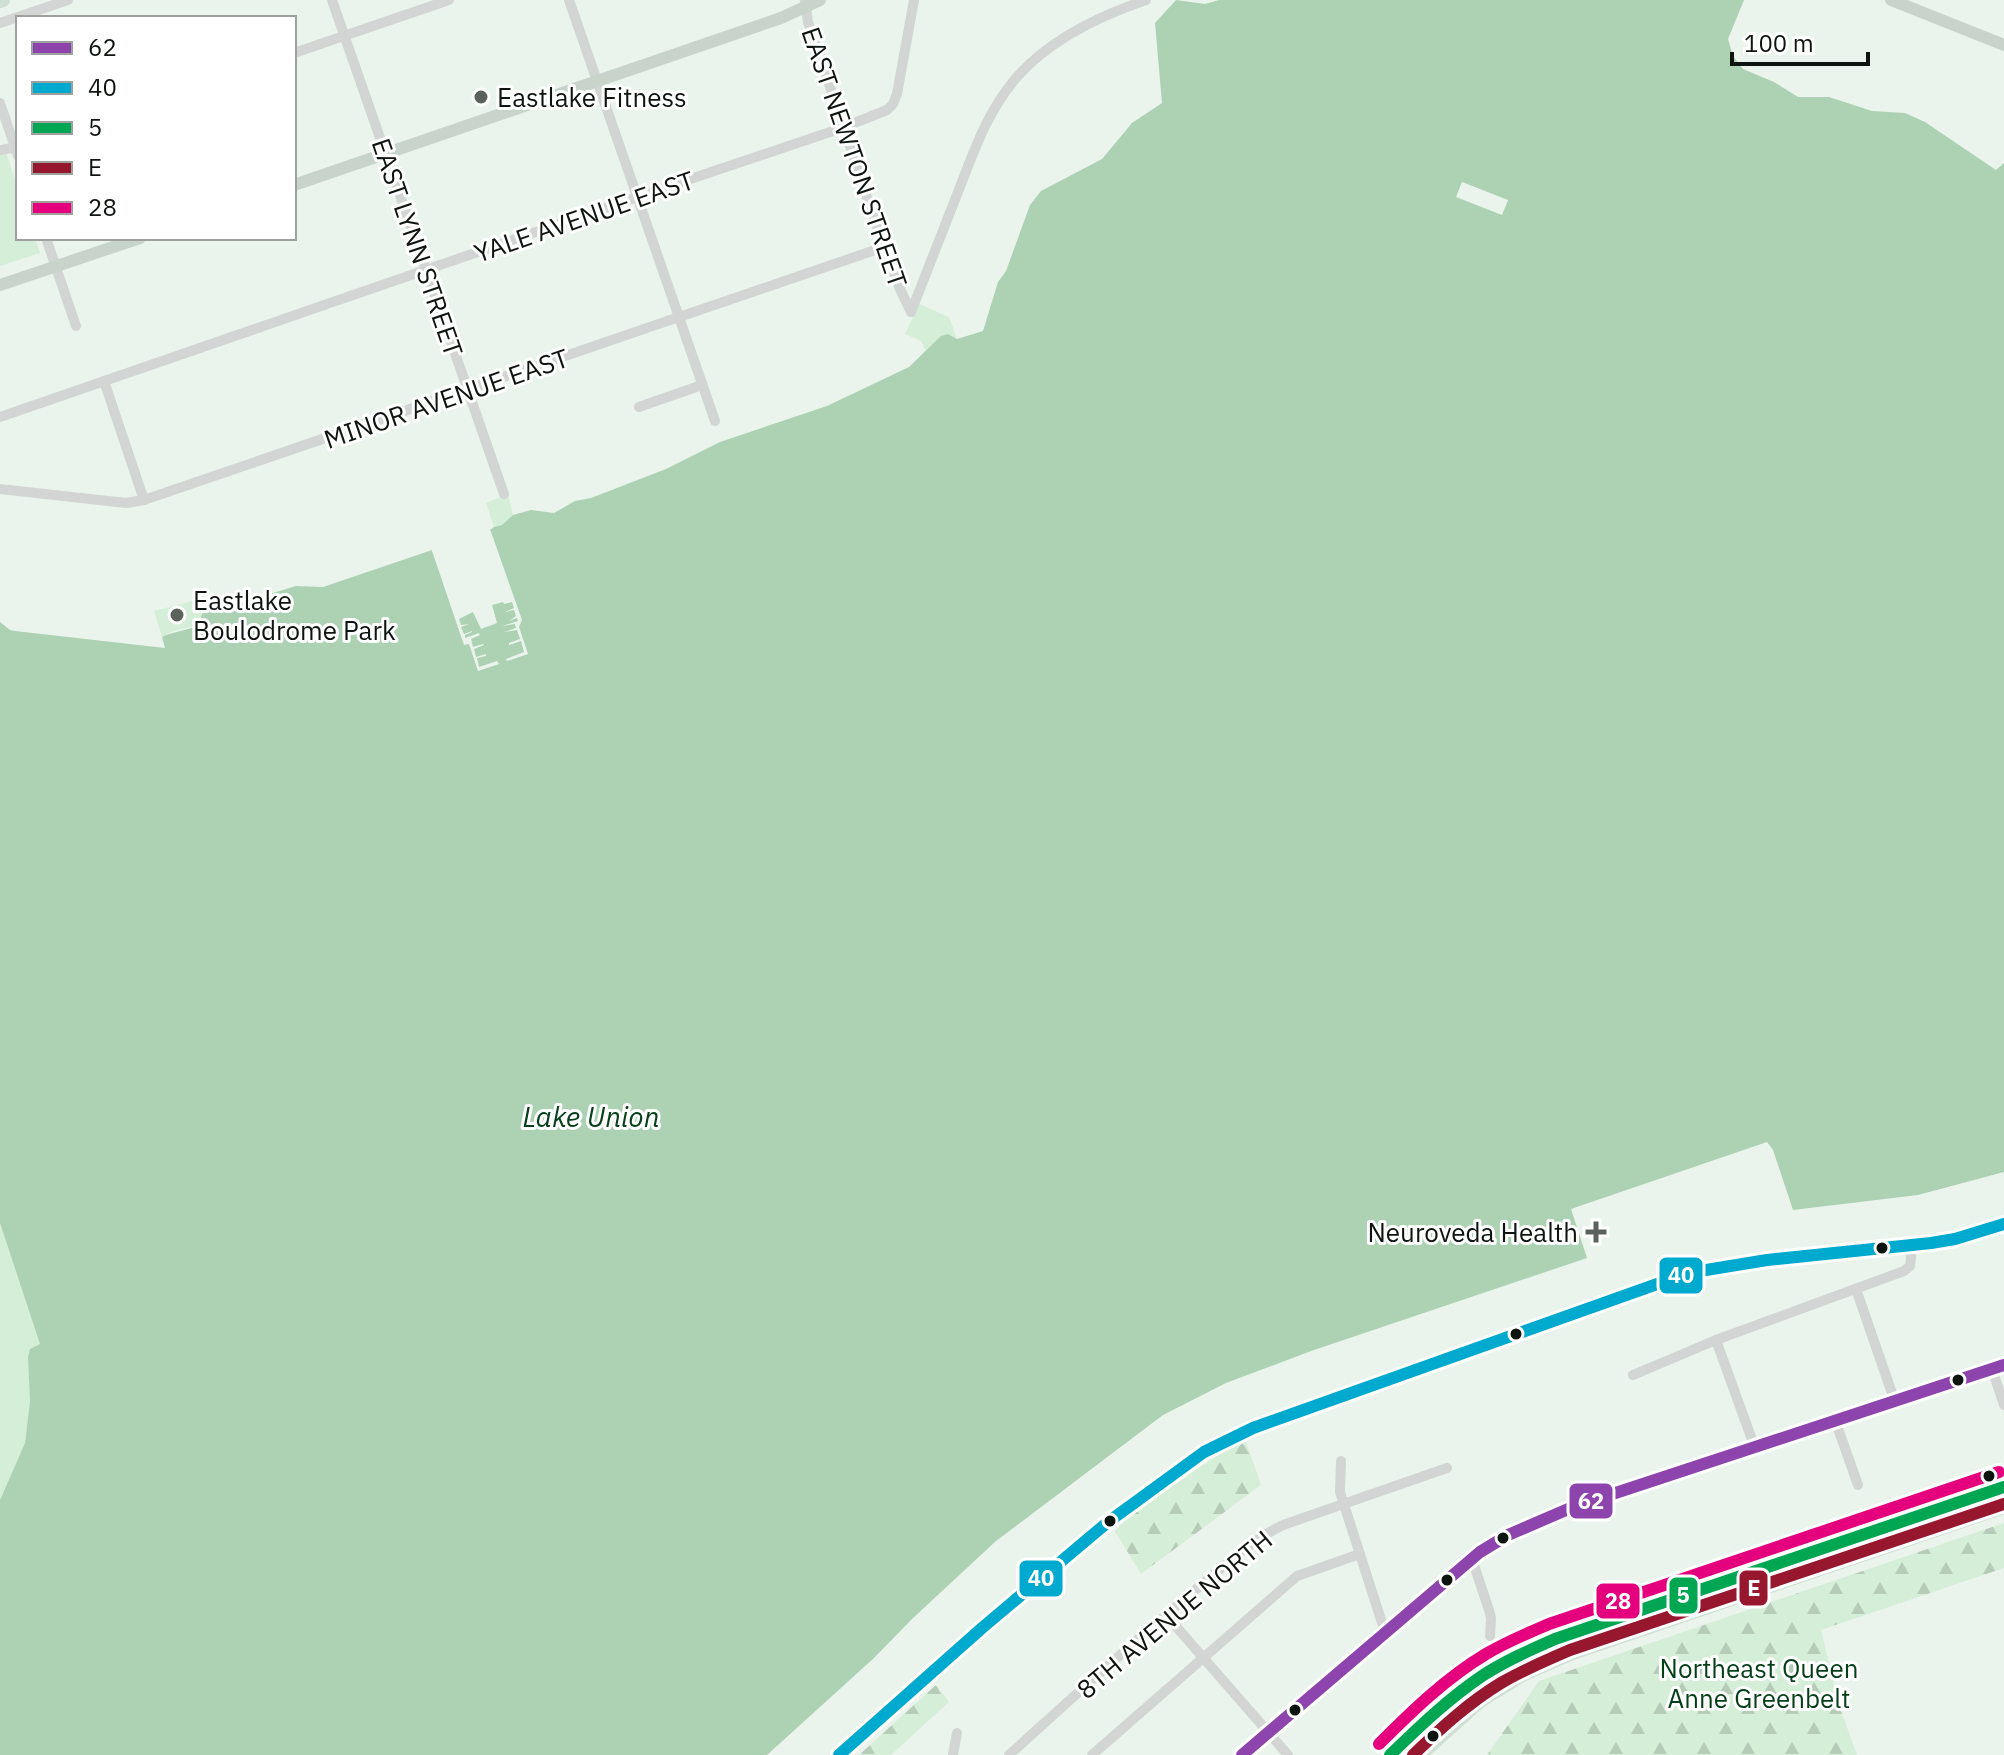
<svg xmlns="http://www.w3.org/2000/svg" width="2004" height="1755" font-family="'IBM Plex Sans',sans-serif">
  <defs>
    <pattern id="forest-firs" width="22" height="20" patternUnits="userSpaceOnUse" patternTransform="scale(2)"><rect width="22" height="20" fill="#d5eed8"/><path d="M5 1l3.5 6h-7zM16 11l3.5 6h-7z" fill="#b6cbb8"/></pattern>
  </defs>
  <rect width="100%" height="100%" fill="#eaf4ec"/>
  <!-- forest -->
  <g fill="url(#forest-firs)">
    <polygon points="1246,1442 1261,1485 1141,1574 1115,1531 1128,1517 1209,1461 1223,1452"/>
    <polygon points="2004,1523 2004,1568 1821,1630 1840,1708 1857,1755 1487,1755 1539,1681"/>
    <polygon points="936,1685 949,1702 891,1755 859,1755"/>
  </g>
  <!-- green -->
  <g fill="#d5eed8">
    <polygon points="6,152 18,189 18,238 35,238 40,253 0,266 0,154"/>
    <polygon points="919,304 949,317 957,339 948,334 941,337 926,351 921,341 905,334"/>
    <polygon points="508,494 513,515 502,525 494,527 486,503"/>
    <polygon points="207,597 211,609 202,614 199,625 173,631 162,637 154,611"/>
    <polygon points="0,1223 41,1345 30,1401 25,1443 0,1500"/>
  </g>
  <!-- water -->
  <path fill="#add2b3" d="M 1176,0 L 1205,4 L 1219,0 L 1744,0 L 1728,39 L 1733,56 L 1743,69 L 1774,82 L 1798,97 L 1829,97 L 1872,111 L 1905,113 L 1925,122 L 1996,170 L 2004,163 L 2004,1172 L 1918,1195 L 1793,1210 L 1773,1150 L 1767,1142 L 1571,1209 L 1587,1258 L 1314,1350 L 1226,1383 L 1163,1415 L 996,1541 L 912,1619 L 874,1658 L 767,1755 L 0,1755 L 0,1500 L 25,1443 L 30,1401 L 28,1357 L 30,1349 L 40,1344 L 0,1223 L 0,622 L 10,630 L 15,631 L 165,648 L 162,637 C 174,631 187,631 199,625 L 202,614 L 221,604 L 224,608 L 296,586 L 323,587 L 488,531 L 494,527 L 502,525 L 513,515 L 531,510 L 554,513 L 575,501 L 591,498 L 666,469 L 720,442 L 827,406 L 909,367 L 941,336 L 948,334 L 957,339 L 983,331 L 998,282 L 1006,271 L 1030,205 L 1041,191 L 1102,159 L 1132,123 L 1162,103 L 1155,23 Z"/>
  <!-- pier -->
  <g fill="#eaf4ec">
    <polygon points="1462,182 1508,200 1502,215 1456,197"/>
    <polygon points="490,529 522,620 519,627 528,654 507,661 506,659 524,652 521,641 509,645 509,643 520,639 517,630 504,632 516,628 515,624 502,626 518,621 517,618 509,621 516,616 514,610 505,612 514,608 512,602 504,604 503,602 492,605 497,623 481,629 473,612 459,619 461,625 469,624 461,627 464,634 472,631 472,632 465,635 465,638 479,633 480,635 471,639 473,647 483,644 484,645 474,649 476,657 486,654 486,656 477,658 479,667 497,661 499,664 478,671 469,644 464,645 431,548"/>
  </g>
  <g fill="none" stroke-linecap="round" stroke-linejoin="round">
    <!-- minor -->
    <g stroke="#d2d5d3" stroke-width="10">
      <polyline points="332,0 504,494"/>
      <polyline points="569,0 715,421"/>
      <polyline points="805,0 808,22 884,247 900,289 911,312"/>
      <polyline points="0,23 68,0"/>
      <polyline points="294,53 449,0"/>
      <polyline points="0,103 18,156"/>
      <polyline points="0,150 18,147"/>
      <polyline points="46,238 76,326"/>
      <path d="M 911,312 C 927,272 942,232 958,192 C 974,151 987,112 1016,78 C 1049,40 1099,16 1146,0"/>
      <polyline points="104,381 144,500"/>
      <polyline points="639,407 702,385"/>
      <polyline points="0,417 637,197 839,129 887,110 893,104 897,94 914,0"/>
      <polyline points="0,489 126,503 144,500 884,247"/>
      <polyline points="1856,1289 1895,1402"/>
      <polyline points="1716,1340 1755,1448"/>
      <polyline points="1992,1369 2004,1405"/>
      <polyline points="1633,1375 1716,1340 1904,1271 1910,1266 1911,1258 1910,1246"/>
      <polyline points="1835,1420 1858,1485"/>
      <polyline points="1341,1461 1340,1492 1383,1626 1387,1631"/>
      <polyline points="1472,1559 1489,1610 1491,1618 1490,1636"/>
      <polyline points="1166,1615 1288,1755"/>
      <polyline points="953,1755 957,1733"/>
      <path d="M 1009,1755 C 1070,1700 1131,1644 1194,1591 C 1222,1568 1250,1541 1283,1525 L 1447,1468"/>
      <polyline points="1092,1755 1297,1576 1360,1554"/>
    </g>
    <!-- major -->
    <g stroke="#c8d3cb" stroke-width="12">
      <polyline points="1891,0 2004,45"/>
      <polyline points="294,185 781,18 820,0"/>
      <polyline points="0,285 140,238"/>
      <polyline points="839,1755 982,1628 1108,1522 1204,1452 1253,1428 1688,1273 1767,1260 1931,1243 1955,1239 2004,1224"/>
      <polyline points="1242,1755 1480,1552 1508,1535 1573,1507 2004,1365"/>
    </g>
    <!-- highway -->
    <g stroke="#d0dfd3" stroke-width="14">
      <polyline points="0,1 3,0"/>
      <path d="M 1390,1755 C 1423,1723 1457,1690 1496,1667 C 1518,1655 1541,1645 1564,1635 L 2004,1487"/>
      <polyline points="1420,1755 1480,1701 1524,1674 1572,1653 2004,1507"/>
    </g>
    <defs>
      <polyline id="bus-1" points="1242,1755 1480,1552 1508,1535 1573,1507 2004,1365"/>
      <polyline id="bus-2" points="839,1755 982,1628 1108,1522 1204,1452 1253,1428 1688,1273 1767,1260 1931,1243 1955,1239 2004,1224"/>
      <path id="bus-3" d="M 1390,1755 C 1419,1727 1448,1699 1482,1676 C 1505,1661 1530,1650 1555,1639 L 2004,1487"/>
      <path id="bus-4" d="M 1413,1755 C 1440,1729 1468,1703 1501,1683 C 1523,1670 1547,1660 1570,1650 L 2004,1504"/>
      <path id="bus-5" d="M 1379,1744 C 1412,1711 1446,1678 1486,1654 C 1506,1642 1528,1633 1549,1624 L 1999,1472"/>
    </defs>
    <!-- bus-1 casing -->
    <use href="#bus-1" stroke="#fff" stroke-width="18"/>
    <!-- bus-2 casing -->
    <use href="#bus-2" stroke="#fff" stroke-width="18"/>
    <!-- bus-3 casing -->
    <use href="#bus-3" stroke="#fff" stroke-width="18"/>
    <!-- bus-4 casing -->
    <use href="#bus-4" stroke="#fff" stroke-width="18"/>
    <!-- bus-5 casing -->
    <use href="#bus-5" stroke="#fff" stroke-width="18"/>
    <!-- bus-1 -->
    <use href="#bus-1" stroke="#8e44ad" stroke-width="12"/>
    <!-- bus-2 -->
    <use href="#bus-2" stroke="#00a9ce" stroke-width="12"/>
    <!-- bus-3 -->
    <use href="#bus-3" stroke="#00a651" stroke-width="12"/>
    <!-- bus-4 -->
    <use href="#bus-4" stroke="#96172e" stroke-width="12"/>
    <!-- bus-5 -->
    <use href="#bus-5" stroke="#e5007d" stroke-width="12"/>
  </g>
  <!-- markers -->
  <g fill="#5b625c" stroke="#fff" stroke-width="3">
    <circle cx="481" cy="97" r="8"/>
    <circle cx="177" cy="615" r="8"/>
    <path d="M1592 1220h8v8h8v8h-8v8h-8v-8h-8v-8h8z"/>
  </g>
  <g fill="#0e140f" stroke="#fff" stroke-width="3">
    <circle cx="1882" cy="1248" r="7"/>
    <circle cx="1516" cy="1334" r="7"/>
    <circle cx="1958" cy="1380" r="7"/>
    <circle cx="1989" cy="1476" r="7"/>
    <circle cx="1110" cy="1521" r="7"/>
    <circle cx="1503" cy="1538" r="7"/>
    <circle cx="1447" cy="1580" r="7"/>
    <circle cx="1295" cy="1710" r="7"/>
    <circle cx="1433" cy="1736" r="7"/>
  </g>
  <g text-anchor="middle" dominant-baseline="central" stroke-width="6" stroke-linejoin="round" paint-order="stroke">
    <!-- poi labels -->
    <g font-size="26" fill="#0e140f" stroke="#fff" text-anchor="start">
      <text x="497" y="97">Eastlake Fitness</text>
      <text x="193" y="600">Eastlake<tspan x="193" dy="30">Boulodrome Park</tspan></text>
      <text x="1578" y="1232" text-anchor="end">Neuroveda Health</text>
    </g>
    <!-- street labels -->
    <g font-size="26" fill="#0e140f" stroke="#fff">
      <text transform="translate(855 157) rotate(71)">EAST NEWTON STREET</text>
      <text transform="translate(584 216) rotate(-19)">YALE AVENUE EAST</text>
      <text transform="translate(418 247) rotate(71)">EAST LYNN STREET</text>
      <text transform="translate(446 398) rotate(-19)">MINOR AVENUE EAST</text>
      <text transform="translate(1174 1614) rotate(-40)">8TH AVENUE NORTH</text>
    </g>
    <!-- park labels -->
    <g font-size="26" fill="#053f18" stroke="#fff">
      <text x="1759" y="1668">Northeast Queen<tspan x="1759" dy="30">Anne Greenbelt</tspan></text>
    </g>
    <!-- water labels -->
    <g font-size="28" font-style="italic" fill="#074019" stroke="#fff">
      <text x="591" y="1116">Lake Union</text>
    </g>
  </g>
  <g stroke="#fff" stroke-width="3">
    <rect x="1658" y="1256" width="46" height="39" rx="8" fill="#00a9ce"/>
    <rect x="1568" y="1482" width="46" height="38" rx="8" fill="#8e44ad"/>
    <rect x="1018" y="1559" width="46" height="39" rx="8" fill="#00a9ce"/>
    <rect x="1738" y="1569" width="31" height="38" rx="8" fill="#96172e"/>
    <rect x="1668" y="1576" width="31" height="39" rx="8" fill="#00a651"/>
    <rect x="1595" y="1582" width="46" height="38" rx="8" fill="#e5007d"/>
  </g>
  <g font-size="22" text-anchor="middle" font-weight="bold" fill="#fff">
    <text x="1681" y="1283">40</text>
    <text x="1591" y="1509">62</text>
    <text x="1041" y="1586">40</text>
    <text x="1754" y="1596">E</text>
    <text x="1683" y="1603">5</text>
    <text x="1618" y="1609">28</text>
  </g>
  <!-- legend -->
  <rect x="16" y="16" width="280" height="224" fill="#ffffff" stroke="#9fa19f" stroke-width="2"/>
  <rect x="32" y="42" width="40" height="12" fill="#8e44ad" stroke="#9fa19f" stroke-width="2"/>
  <text x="88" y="56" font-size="24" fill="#0e140f">62</text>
  <rect x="32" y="82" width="40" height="12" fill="#00a9ce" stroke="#9fa19f" stroke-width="2"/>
  <text x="88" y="96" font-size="24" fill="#0e140f">40</text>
  <rect x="32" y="122" width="40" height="12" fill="#00a651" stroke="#9fa19f" stroke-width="2"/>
  <text x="88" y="136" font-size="24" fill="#0e140f">5</text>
  <rect x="32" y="162" width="40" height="12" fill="#96172e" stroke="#9fa19f" stroke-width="2"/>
  <text x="88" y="176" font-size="24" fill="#0e140f">E</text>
  <rect x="32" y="202" width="40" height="12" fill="#e5007d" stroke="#9fa19f" stroke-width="2"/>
  <text x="88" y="216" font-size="24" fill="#0e140f">28</text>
  <!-- scale -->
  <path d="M1732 52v12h136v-12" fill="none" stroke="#0e140f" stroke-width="4"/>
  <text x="1744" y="52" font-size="24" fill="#0e140f" stroke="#ffffff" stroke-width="6" paint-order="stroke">100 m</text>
</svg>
